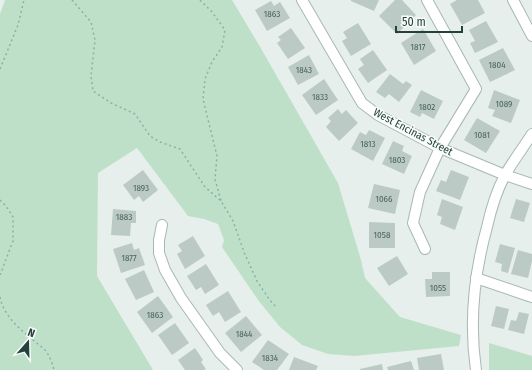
<svg xmlns="http://www.w3.org/2000/svg" width="532" height="370" font-family="'Fira Sans Condensed',sans-serif">
  <rect width="100%" height="100%" fill="#e6efeb"/>
  <!-- green -->
  <g fill="#bfe0c8">
    <polygon points="5,0 232,0 259,45 338,183 361,260 365,278 400,317 461,335 459,346 354,356 328,354 302,345 280,327 258,300 222,247 224,240 218,224 204,219 188,216 137,148 98,173 97,276 153,370 0,370 0,14"/>
    <polygon points="489,343 532,356 532,370 489,370"/>
  </g>
  <!-- building -->
  <g fill="#bbcac4">
    <polygon points="351,0 379,0 374,11 351,1"/>
    <polygon points="395,0 402,0 416,15 397,34 379,16"/>
    <polygon points="457,0 478,0 485,13 462,25 450,4"/>
    <polygon points="271,1 274,6 280,2 290,18 267,31 255,10"/>
    <polygon points="486,21 498,42 475,53 470,43 475,41 469,30"/>
    <polygon points="358,23 371,44 351,56 342,41 347,38 343,32"/>
    <polygon points="291,28 305,48 288,59 277,43 281,40 278,37"/>
    <polygon points="423,29 436,51 414,65 401,43"/>
    <polygon points="503,48 515,70 490,82 479,60"/>
    <polygon points="373,50 387,70 368,83 358,69 364,65 360,59"/>
    <polygon points="309,55 319,74 298,85 288,67"/>
    <polygon points="390,74 403,84 406,81 412,85 399,102 389,94 385,98 376,92"/>
    <polygon points="324,79 338,100 316,115 302,95"/>
    <polygon points="421,90 443,101 434,119 422,113 420,117 410,112"/>
    <polygon points="494,90 520,100 511,123 492,116 495,110 488,108"/>
    <polygon points="338,109 342,114 346,110 358,123 339,141 326,127 331,121 328,118"/>
    <polygon points="477,118 500,131 486,153 464,140"/>
    <polygon points="369,130 385,138 373,161 351,149 360,132 366,135"/>
    <polygon points="393,141 404,146 402,151 412,156 404,174 382,164"/>
    <polygon points="143,170 158,190 143,202 139,196 134,200 123,185"/>
    <polygon points="451,170 469,177 460,200 436,191 441,180 446,182"/>
    <polygon points="374,184 400,190 395,214 368,208"/>
    <polygon points="442,199 463,207 455,230 440,224 442,217 437,215"/>
    <polygon points="516,199 530,203 524,222 510,218"/>
    <polygon points="113,209 136,211 136,223 131,223 130,236 111,235"/>
    <polygon points="369,222 395,223 395,248 369,248"/>
    <polygon points="193,236 205,256 185,269 177,254 182,251 178,245"/>
    <polygon points="132,243 134,250 139,248 145,265 121,273 113,249"/>
    <polygon points="500,244 515,248 508,273 501,271 502,264 495,262"/>
    <polygon points="518,250 532,254 532,261 528,278 511,274"/>
    <polygon points="397,256 408,274 389,286 377,268"/>
    <polygon points="206,264 219,285 205,294 201,287 196,290 187,276"/>
    <polygon points="144,270 154,292 136,300 125,279"/>
    <polygon points="432,272 450,272 450,296 426,297 425,279 432,279"/>
    <polygon points="228,291 241,312 225,322 219,312 213,316 206,305"/>
    <polygon points="158,296 173,317 152,333 137,312"/>
    <polygon points="496,306 509,309 504,329 491,326"/>
    <polygon points="519,312 529,314 524,334 508,330 511,320 516,321"/>
    <polygon points="246,316 262,335 241,352 225,333"/>
    <polygon points="175,323 189,343 172,355 158,335"/>
    <polygon points="268,340 289,354 277,370 264,370 252,362"/>
    <polygon points="195,348 203,360 201,362 206,369 204,370 185,370 178,360"/>
    <polygon points="441,354 444,370 419,370 417,358"/>
    <polygon points="294,357 318,366 316,370 289,370"/>
    <polygon points="411,361 414,370 388,370 387,367"/>
    <polygon points="382,364 383,370 360,370 360,369"/>
  </g>
  <g fill="none" stroke-linecap="round" stroke-linejoin="round">
    <defs>
      <g id="street">
        <polyline points="302,0 362,103 378,115 440,148 505,175 532,184"/>
        <polyline points="513,0 532,36"/>
        <polyline points="162,225 159,240 159,253 165,270 181,298 220,353 237,370"/>
        <polyline points="425,249 413,223 420,192 440,148 476,89 427,0"/>
        <polyline points="476,278 532,297"/>
        <path d="M 476,370 C 469,322 474,274 487,227 C 491,209 496,192 505,175 C 513,161 523,148 532,134"/>
      </g>
    </defs>
    <!-- street casing -->
    <use href="#street" stroke="#a8b8b2" stroke-width="12"/>
    <!-- path -->
    <g stroke="#86b3a5" stroke-width="1.5" stroke-dasharray="2 3" stroke-linecap="butt">
      <polyline points="72,0 91,22 95,40 91,76 93,91 111,103 135,114 150,136 160,142 180,149 205,187 221,201 233,221 244,252 257,281 269,299 277,308"/>
      <polyline points="200,0 212,12 225,30 222,47 212,62 205,79 203,99 217,156 215,179 221,201"/>
      <polyline points="0,69 18,25 24,0"/>
      <polyline points="0,200 6,206 13,217 13,241 0,275"/>
      <path d="M 0,297 C 3,314 18,328 31,338 C 35,342 41,346 45,350 C 50,356 52,363 54,370"/>
    </g>
    <!-- street -->
    <use href="#street" stroke="#fff" stroke-width="10"/>
  </g>
  <g text-anchor="middle" dominant-baseline="central" stroke-width="3" stroke-linejoin="round" paint-order="stroke">
    <!-- number labels -->
    <g font-size="9" fill="#4a645c">
      <text x="272" y="14">1863</text>
      <text x="418" y="47">1817</text>
      <text x="497" y="65">1804</text>
      <text x="304" y="70">1843</text>
      <text x="320" y="97">1833</text>
      <text x="504" y="104">1089</text>
      <text x="427" y="107">1802</text>
      <text x="482" y="135">1081</text>
      <text x="368" y="144">1813</text>
      <text x="397" y="160">1803</text>
      <text x="141" y="188">1893</text>
      <text x="384" y="199">1066</text>
      <text x="124" y="217">1883</text>
      <text x="382" y="235">1058</text>
      <text x="129" y="258">1877</text>
      <text x="438" y="288">1055</text>
      <text x="155" y="315">1863</text>
      <text x="244" y="334">1844</text>
      <text x="270" y="358">1834</text>
    </g>
    <!-- street labels -->
    <g font-size="11" fill="#24423a" stroke="#f7fbf9">
      <text transform="translate(413 132) rotate(28)">West Encinas Street</text>
    </g>
  </g>
  <!-- north arrow -->
  <g transform="translate(28 342) rotate(20)" stroke="#f7fbf9" stroke-width="3" paint-order="stroke">
  <path d="M0-3L7 15L0 10L-7 15Z" fill="#24423a"/>
  <text y="-6" font-size="11" font-weight="bold" text-anchor="middle" fill="#24423a">N</text>
  </g>
  <!-- scale -->
  <path d="M396 26v6h66v-6" fill="none" stroke="#24423a" stroke-width="2"/>
  <text x="402" y="26" font-size="12" fill="#24423a" stroke="#f7fbf9" stroke-width="3" paint-order="stroke">50 m</text>
</svg>
